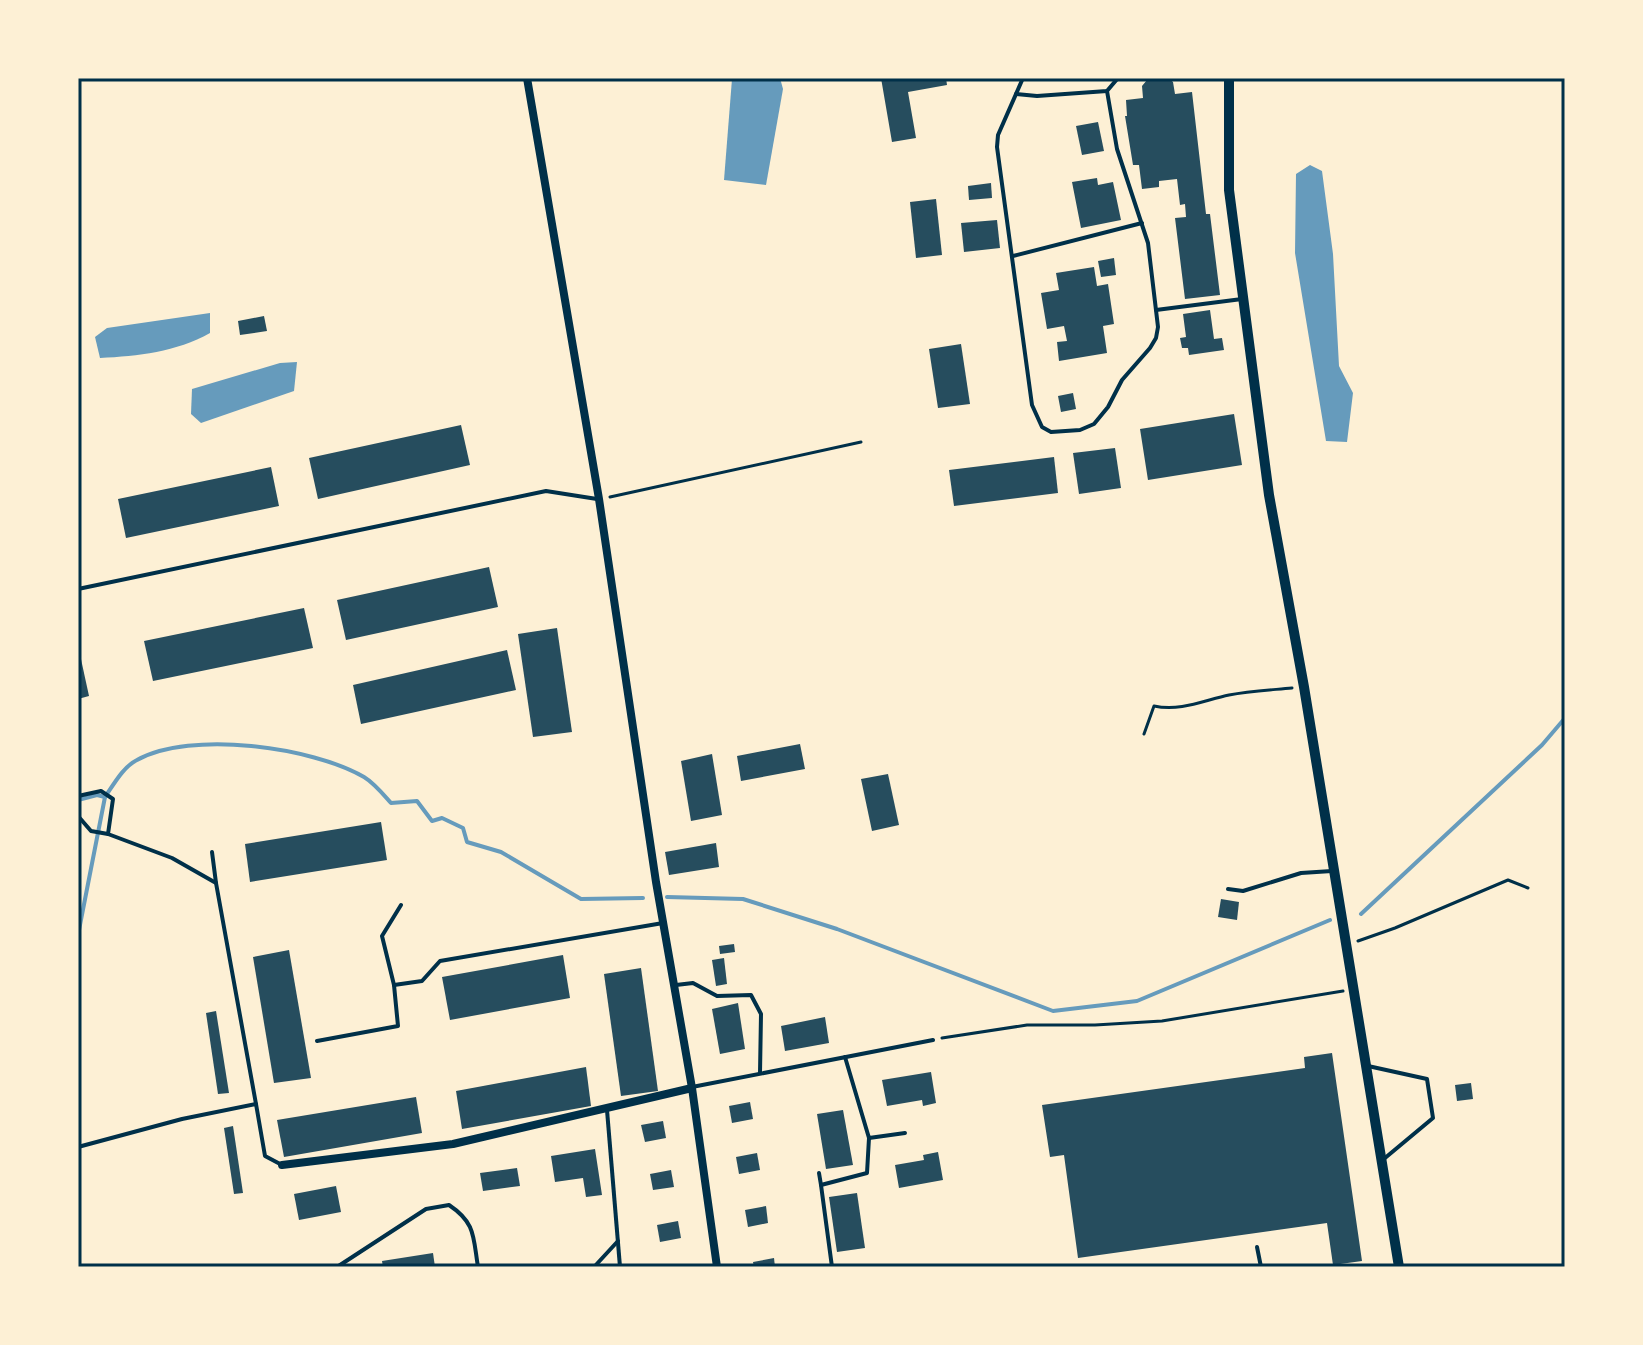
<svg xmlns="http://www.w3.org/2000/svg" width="1643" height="1345" font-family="'PT Serif',serif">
  <rect width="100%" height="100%" fill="#fdf0d5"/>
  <!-- water -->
  <g fill="#669bbc">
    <polygon points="780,78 783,89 766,185 724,180 732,79"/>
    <polygon points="1310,165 1322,171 1333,254 1339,366 1353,393 1347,442 1326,441 1295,253 1296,174"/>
    <path d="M 210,313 L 210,333 C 176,352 138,356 100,358 L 95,337 L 107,328 Z"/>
    <polygon points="297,362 294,391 201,423 191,414 192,389 280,363"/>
  </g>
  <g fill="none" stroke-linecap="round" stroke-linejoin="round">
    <!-- stream -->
    <g stroke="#669bbc" stroke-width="4">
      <polyline points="78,800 97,795 105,797"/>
      <polyline points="667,897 743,899 837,929 1053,1011 1137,1001 1330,920"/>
      <polyline points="1361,914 1542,745 1565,718"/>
      <path d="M 78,935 L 105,797 C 114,784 123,767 137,760 C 191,730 312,747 364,777 C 374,783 383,794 391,803 L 417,801 L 432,821 L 442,818 L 463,828 L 467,842 L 501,852 L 581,899 L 643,898"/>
    </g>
  </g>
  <!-- building -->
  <g fill="#264d5e">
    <polygon points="881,78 946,78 947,85 908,92 916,138 892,142"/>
    <polygon points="1168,78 1173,82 1175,94 1192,92 1206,214 1210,214 1220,295 1185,299 1175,218 1186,217 1185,204 1180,205 1177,179 1159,181 1159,187 1142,189 1139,165 1133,165 1125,116 1127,116 1126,100 1143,98 1142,86 1147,80"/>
    <polygon points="1098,122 1104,151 1082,155 1076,126"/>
    <polygon points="1097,178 1098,185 1113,182 1121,220 1081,228 1072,182"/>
    <polygon points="991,183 992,198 969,200 968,186"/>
    <polygon points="936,199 942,255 916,258 910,202"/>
    <polygon points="997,220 1000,248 964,252 961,223"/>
    <polygon points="1114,258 1116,275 1101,277 1098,261"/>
    <polygon points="1094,267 1097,286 1108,284 1114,324 1103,326 1107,353 1059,361 1057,342 1067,341 1064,326 1047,329 1041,293 1059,290 1056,273"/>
    <polygon points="1210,310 1214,339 1222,338 1224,350 1189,355 1188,348 1182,348 1180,338 1186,337 1183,314"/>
    <polygon points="264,316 267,331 240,335 238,321"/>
    <polygon points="961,344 970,404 938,408 929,349"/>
    <polygon points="1073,393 1076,409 1061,412 1058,396"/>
    <polygon points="1234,414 1242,465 1148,480 1140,429"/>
    <polygon points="461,425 470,465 318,499 309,458"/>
    <polygon points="1115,448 1121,488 1079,494 1073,453"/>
    <polygon points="1054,457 1058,493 954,506 949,470"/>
    <polygon points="271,467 279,506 126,538 118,499"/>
    <polygon points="489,567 498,607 346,640 337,600"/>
    <polygon points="304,608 313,648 153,681 144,641"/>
    <polygon points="557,628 572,732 533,737 518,634"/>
    <polygon points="79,650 89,696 78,699 78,651"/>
    <polygon points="507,650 516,690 361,724 353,685"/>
    <polygon points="800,744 805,769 741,781 737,756"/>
    <polygon points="712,754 722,815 691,821 681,761"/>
    <polygon points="888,774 899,825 872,831 861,779"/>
    <polygon points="381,822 387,860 250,882 245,844"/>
    <polygon points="716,843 719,867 669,875 665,852"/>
    <polygon points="1221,899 1239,902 1237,920 1218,917"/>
    <polygon points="734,944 735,952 720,954 719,946"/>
    <polygon points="289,950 311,1078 274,1083 253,957"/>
    <polygon points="563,955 570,998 450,1020 442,977"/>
    <polygon points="724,958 727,984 716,986 712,960"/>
    <polygon points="641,968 658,1091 621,1096 604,974"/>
    <polygon points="738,1003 745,1049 720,1054 712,1009"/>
    <polygon points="216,1011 229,1093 218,1094 206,1013"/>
    <polygon points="825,1017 829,1043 785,1051 781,1026"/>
    <polygon points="1332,1053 1362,1261 1333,1265 1327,1223 1078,1258 1064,1155 1050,1157 1042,1105 1305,1068 1304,1057"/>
    <polygon points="586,1067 591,1106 462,1129 456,1091"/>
    <polygon points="931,1072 936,1103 923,1106 922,1100 887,1106 882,1080"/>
    <polygon points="1471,1083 1473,1099 1457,1101 1455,1085"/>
    <polygon points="416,1097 422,1133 284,1157 277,1120"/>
    <polygon points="750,1102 753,1119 732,1123 729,1106"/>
    <polygon points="843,1110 853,1165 826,1169 817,1114"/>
    <polygon points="663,1121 666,1138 645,1142 641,1125"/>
    <polygon points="233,1126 243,1193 234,1194 224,1128"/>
    <polygon points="595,1149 602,1195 586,1197 583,1178 555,1182 551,1156"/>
    <polygon points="938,1152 943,1180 899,1188 895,1165 924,1160 923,1155"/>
    <polygon points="757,1153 760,1170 739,1174 736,1157"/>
    <polygon points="517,1168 520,1186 483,1191 480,1173"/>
    <polygon points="671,1170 674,1187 653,1190 650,1174"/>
    <polygon points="336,1186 341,1212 299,1220 294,1194"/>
    <polygon points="857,1193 865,1248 837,1252 829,1197"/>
    <polygon points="766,1206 768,1223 748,1227 745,1210"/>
    <polygon points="678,1221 681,1238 660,1242 657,1225"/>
    <polygon points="433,1253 435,1267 383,1267 382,1261"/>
    <polygon points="774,1258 775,1267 754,1267 753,1262"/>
  </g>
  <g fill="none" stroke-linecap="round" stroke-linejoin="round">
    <!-- path -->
    <g stroke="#003049" stroke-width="3">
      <polyline points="610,497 861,442"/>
      <path d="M 1144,734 L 1154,706 C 1180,712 1205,700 1229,695 C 1250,691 1271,690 1292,688"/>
      <polyline points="1358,941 1395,928 1508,880 1528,888"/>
      <polyline points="942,1038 1027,1025 1095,1025 1162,1021 1343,991"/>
    </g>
    <!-- service -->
    <g stroke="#003049" stroke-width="4">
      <polyline points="1023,78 998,135 997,147 1032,405 1042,427 1051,432 1080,430 1094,424 1108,407 1122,380 1150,348 1156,338 1158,327 1148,243 1117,149 1107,91"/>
      <polyline points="1016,94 1037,96 1107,91 1118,78"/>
      <polyline points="1013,256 1142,223"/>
      <polyline points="1156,310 1242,299"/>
      <polyline points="78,589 546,491 597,499"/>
      <polyline points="78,796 101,791 113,799 108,834 172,858 216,883 256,1104"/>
      <polyline points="78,816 91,831 108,834"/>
      <polyline points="212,852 216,883"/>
      <polyline points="1228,889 1243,891 1301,873 1332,871"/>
      <polyline points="401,905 382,936 394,985 422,981 440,961 663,923"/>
      <polyline points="676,985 693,983 717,996 751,995 761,1014 760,1073"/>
      <polyline points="317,1041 398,1026 394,985"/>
      <polyline points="845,1057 869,1138 905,1133"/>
      <polyline points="1368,1066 1427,1079 1433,1118 1385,1158"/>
      <polyline points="692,1087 933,1040"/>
      <polyline points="607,1110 620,1267"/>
      <polyline points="78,1147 182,1119 256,1104 265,1156 282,1165"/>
      <polyline points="819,1173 821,1185 867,1173 869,1138"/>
      <polyline points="821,1185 832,1267"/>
      <polyline points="1257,1247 1261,1267"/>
      <path d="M 337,1267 L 426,1209 L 449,1205 C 476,1223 473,1237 478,1267"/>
      <polyline points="594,1267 618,1241"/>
    </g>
    <!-- minor -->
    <g stroke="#003049" stroke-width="8">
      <polyline points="527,78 599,499 656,882 692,1088 717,1267"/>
      <polyline points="282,1165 453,1144 692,1088"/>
    </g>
    <!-- tertiary -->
    <polyline stroke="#003049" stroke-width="10" points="1229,78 1229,190 1269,495 1304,687 1399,1267"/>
  </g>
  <!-- border -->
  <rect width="1643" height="1345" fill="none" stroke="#fdf0d5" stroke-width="160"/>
  <rect x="80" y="80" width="1483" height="1185" fill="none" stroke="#003049" stroke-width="3"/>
</svg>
